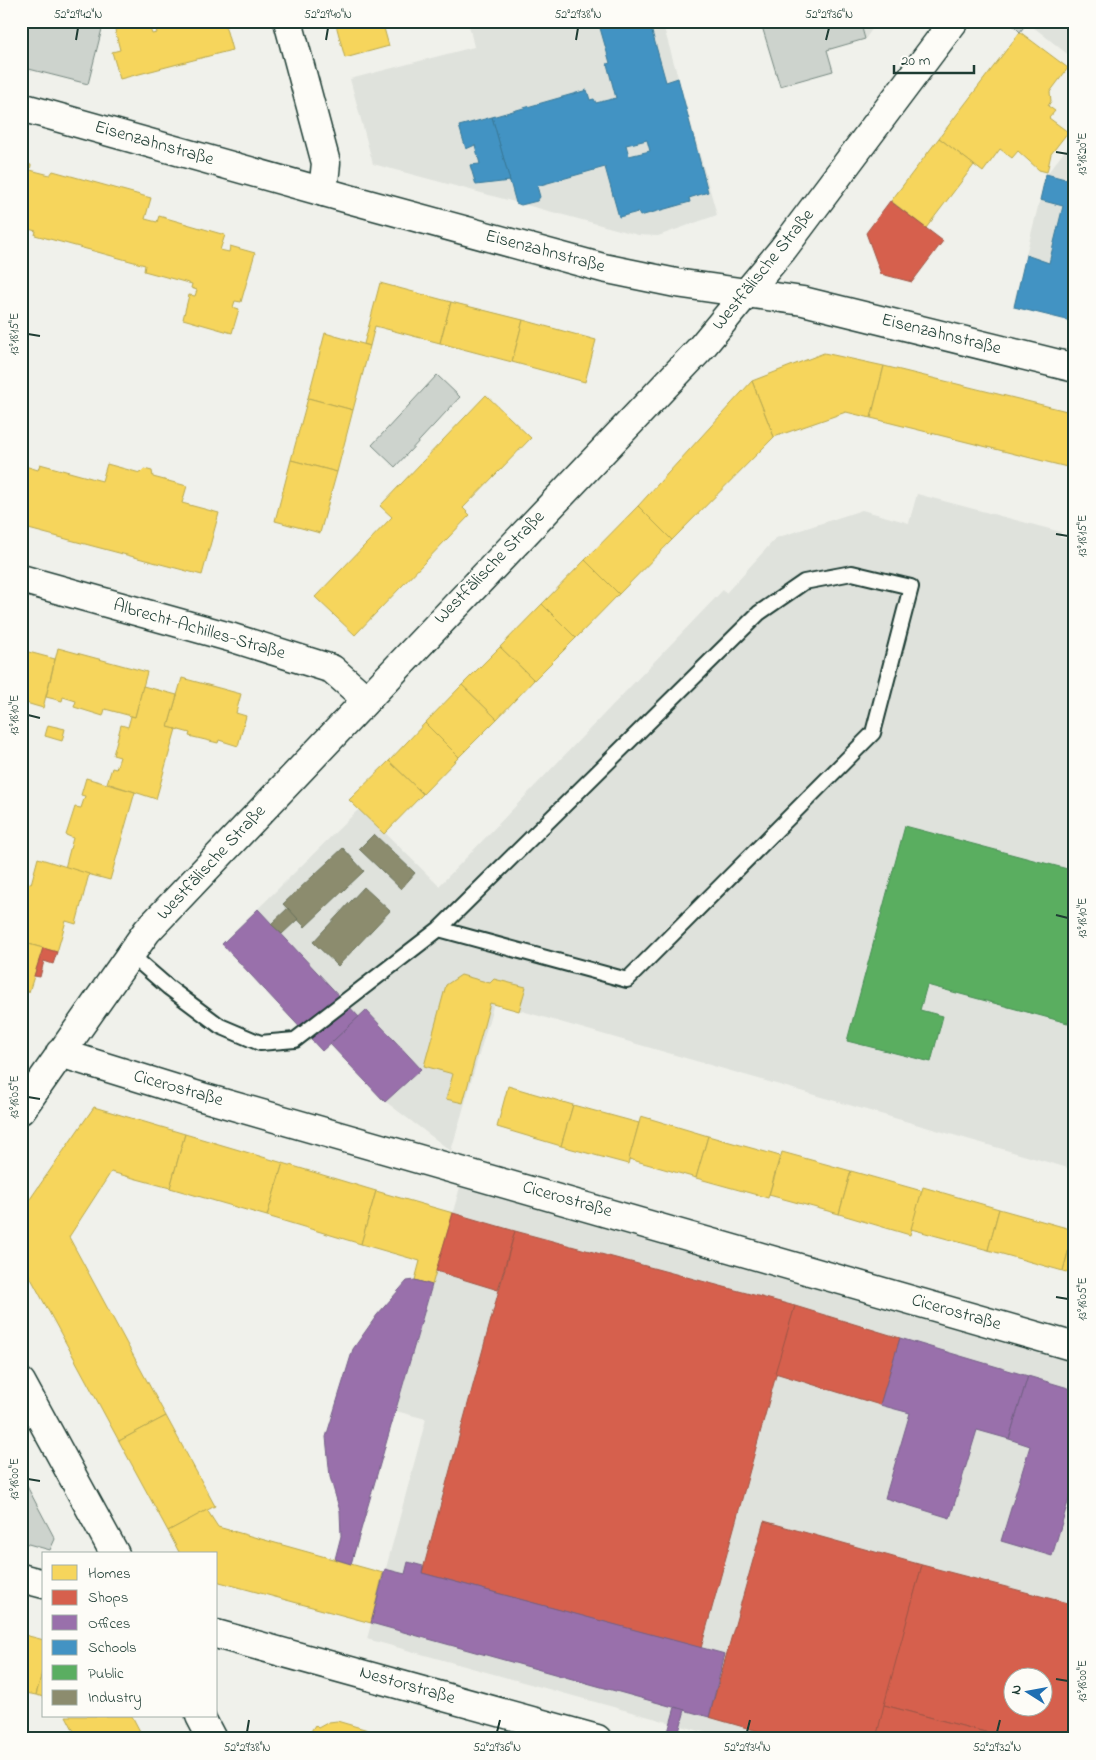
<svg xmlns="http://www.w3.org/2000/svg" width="1096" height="1760" font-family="'Indie Flower',sans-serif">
  <rect width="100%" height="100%" fill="#f0f1eb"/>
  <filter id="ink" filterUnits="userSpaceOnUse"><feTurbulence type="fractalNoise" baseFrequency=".02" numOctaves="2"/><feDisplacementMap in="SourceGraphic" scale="10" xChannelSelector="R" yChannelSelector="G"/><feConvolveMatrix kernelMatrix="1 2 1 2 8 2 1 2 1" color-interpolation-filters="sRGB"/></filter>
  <g filter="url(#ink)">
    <!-- built -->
    <g fill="#dfe2dc" fill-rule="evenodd">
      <polygon points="468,21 662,21 717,215 658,236 638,235 373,164 350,79 474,47"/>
      <polygon points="860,21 878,21 865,39"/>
      <polygon points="1028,21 1075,21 1075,60 1027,22"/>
      <polygon points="1075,138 1075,322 1013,306 1046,175"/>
      <polygon points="917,494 1061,532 1060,537 1075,540 1075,1170 494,1003 451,1151 382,1099 331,1044 322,1051 222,944 360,808 439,886 723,590 726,593 776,538 862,510 909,523"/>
      <path d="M 460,1187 L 1075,1363 L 1075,1739 L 729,1739 L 367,1639 L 426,1419 L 396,1411 ZM 1014,1678 L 1044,1678 L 1044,1708 L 1014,1708 Z"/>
    </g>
    <!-- green -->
    <g fill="#cdd3cd" stroke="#768880">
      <polygon points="21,21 104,21 88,84 21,67"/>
      <polygon points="766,21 860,21 865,39 827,50 833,71 780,86 761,23"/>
      <polygon points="1009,21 1028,21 1020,32"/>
      <polygon points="437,375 460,397 395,467 372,445"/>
      <polygon points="21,1475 55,1539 50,1550 21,1542"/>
    </g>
    <!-- homes -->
    <g fill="#f6d55c" stroke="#b6a750">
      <polygon points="154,21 224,21 232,50 120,79 112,52 120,50 115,30 141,22 143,28 149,26 152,34 157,33"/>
      <polygon points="335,21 382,21 389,46 345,58"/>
      <polygon points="1020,32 1068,68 1050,92 1051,101 1048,106 1055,111 1049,118 1068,132 1051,154 1047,172 1039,170 1018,151 1012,158 1000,149 983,172 939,138"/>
      <polygon points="939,138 974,165 926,228 891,201"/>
      <polygon points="21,162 31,165 30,170 50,175 53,171 151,198 145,219 157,222 159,216 225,235 220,250 229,252 230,246 255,253 241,302 235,301 233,307 239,309 232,333 183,319 189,295 195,296 197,290 191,288 192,284 144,271 145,265 35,235 36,231 21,227"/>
      <polygon points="380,283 451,302 440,343 375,326 370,346 364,344"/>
      <polygon points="451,302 523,320 512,362 440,343"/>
      <polygon points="523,320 596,340 585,382 512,362"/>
      <polygon points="325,333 370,346 353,410 308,398"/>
      <polygon points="824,353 884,366 871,418 846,412 774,437 752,381"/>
      <polygon points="884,366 1075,413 1075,469 871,418"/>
      <polygon points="752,381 774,437 672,540 638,506"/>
      <polygon points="486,395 531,438 463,508 470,515 355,635 315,597 392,517 380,506"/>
      <polygon points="308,398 353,410 337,472 291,460"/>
      <polygon points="291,460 337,472 320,533 275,521"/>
      <polygon points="40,464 102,481 107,464 140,473 144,469 152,471 153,477 187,486 182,503 219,513 202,575 21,527 21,479 25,466 38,470"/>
      <polygon points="638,506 672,540 619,594 585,560"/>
      <polygon points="585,560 619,594 576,638 542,604"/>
      <polygon points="542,604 576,638 534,680 500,647"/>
      <polygon points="500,647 534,680 497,719 462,685"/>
      <polygon points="58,648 147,672 135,717 105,709 103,716 74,707 76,701 63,697 62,701 46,697"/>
      <polygon points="21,650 55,659 43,708 26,703 27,700 21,698"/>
      <polygon points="182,678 241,694 236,713 246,716 238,746 219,740 218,743 189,736 190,733 168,727"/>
      <polygon points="462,685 497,719 459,757 425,723"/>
      <polygon points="143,686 177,695 168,727 176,729 156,799 107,783 112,768 116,769 120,757 113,755 121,725 128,727 131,716 135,717"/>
      <polygon points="425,723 459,757 423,794 389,761"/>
      <polygon points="48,725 65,729 62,741 45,736"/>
      <polygon points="389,761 423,794 384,834 349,800"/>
      <polygon points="86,778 135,792 110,880 65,868 73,838 66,835 75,807 81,808 85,796 81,795"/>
      <polygon points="38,858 89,874 76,924 66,921 57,952 25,943 28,929 21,927 23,913 21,912 21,892 24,882 31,884"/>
      <polygon points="25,943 43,948 29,992 23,990 22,996 21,948 23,948"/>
      <polygon points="461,975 490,983 494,979 526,987 519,1011 490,1003 463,1103 446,1099 453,1074 424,1066 446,985"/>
      <polygon points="508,1086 573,1105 561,1146 497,1127"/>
      <polygon points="573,1105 639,1123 628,1164 561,1146"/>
      <polygon points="94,1107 185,1134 170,1188 111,1172 69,1237 166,1416 119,1441 21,1260 21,1212"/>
      <polygon points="641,1116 708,1136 696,1178 629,1159"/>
      <polygon points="185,1134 283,1163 267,1216 170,1188"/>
      <polygon points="708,1136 780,1156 768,1198 696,1178"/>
      <polygon points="782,1152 851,1171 839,1214 769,1195"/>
      <polygon points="283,1163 376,1191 361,1244 267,1216"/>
      <polygon points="851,1171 922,1191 910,1235 839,1214"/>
      <polygon points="923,1187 999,1209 988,1250 911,1229"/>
      <polygon points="376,1191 453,1213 432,1285 415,1280 420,1261 361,1244"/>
      <polygon points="999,1209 1074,1230 1063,1271 988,1250"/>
      <polygon points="1074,1230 1075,1230 1075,1275 1063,1271"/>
      <polygon points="166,1416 215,1506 168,1531 119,1441"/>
      <polygon points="207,1510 218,1527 383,1573 371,1623 216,1581 216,1554 180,1554 168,1531"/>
      <polygon points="21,1634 44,1640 44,1666 36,1695 21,1692"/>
      <polygon points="44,1666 44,1697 36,1695"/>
      <polygon points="66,1716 132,1716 144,1739 78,1739"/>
      <polygon points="337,1721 399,1739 306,1739 315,1725 318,1728 329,1722"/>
    </g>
    <!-- shops -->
    <g fill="#d6604d" stroke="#9f5646" fill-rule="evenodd">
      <polygon points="890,201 943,241 912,282 881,274 866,233"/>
      <polygon points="43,948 57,952 53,964 44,961 40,977 34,976"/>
      <polygon points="453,1213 515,1231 498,1290 436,1271"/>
      <polygon points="515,1231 795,1306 701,1648 422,1573"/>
      <polygon points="795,1306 900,1338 880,1405 775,1373"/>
      <polygon points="764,1521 922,1565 876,1739 785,1739 709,1717"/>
      <path d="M 922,1565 L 1075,1605 L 1075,1739 L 1011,1739 L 884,1705 ZM 1014,1678 L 1044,1678 L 1044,1708 L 1014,1708 Z"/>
      <polygon points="884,1705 1011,1739 876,1739"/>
    </g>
    <!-- offices -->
    <g fill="#9970ab" stroke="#746187">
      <polygon points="258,909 359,1017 322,1051 222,944"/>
      <polygon points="366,1010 421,1069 385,1102 330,1044"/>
      <polygon points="415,1280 432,1285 351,1564 335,1559 341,1536 340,1511 330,1477 326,1437 353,1349 377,1315 407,1281"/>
      <polygon points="900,1338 1028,1376 1009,1439 977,1430 950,1518 885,1498 910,1413 880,1405"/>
      <polygon points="1028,1376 1075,1390 1075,1479 1052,1556 1001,1541 1030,1446 1009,1439"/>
      <polygon points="408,1562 423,1566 422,1573 725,1654 709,1717 371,1623 385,1569 405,1574"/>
      <polygon points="675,1707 685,1710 677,1739 666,1739"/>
    </g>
    <!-- schools -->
    <g fill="#4393c3" stroke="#387998" fill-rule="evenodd">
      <path d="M 598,21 L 649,21 L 666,82 L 678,78 L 708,192 L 689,198 L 690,202 L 640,216 L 638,212 L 619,217 L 605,167 L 537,186 L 540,197 L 537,201 L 521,205 L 516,203 L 492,117 L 587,90 L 590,100 L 594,99 L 596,103 L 616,98 L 607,64 L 610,63 ZM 647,140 L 650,151 L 629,156 L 626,145 Z"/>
      <polygon points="492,117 510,181 476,185 470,165 480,164 475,145 466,149 459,126"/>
      <polygon points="1046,174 1069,180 1070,177 1075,178 1075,322 1014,307 1026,255 1049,263 1063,206 1040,200"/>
    </g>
    <!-- public -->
    <polygon fill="#5aae61" stroke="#488c54" points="905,826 1075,871 1075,1025 927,985 920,1010 943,1016 931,1062 847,1041"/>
    <!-- industry -->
    <g fill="#8c8c6e" stroke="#6b745d">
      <polygon points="374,834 415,873 401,889 359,849"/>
      <polygon points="343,848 364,871 305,927 283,904"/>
      <polygon points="364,887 390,911 338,966 313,942"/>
      <polygon points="288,908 298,919 282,934 271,924"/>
    </g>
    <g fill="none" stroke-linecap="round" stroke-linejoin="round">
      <defs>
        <polyline id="service" points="130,954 168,987 220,1026 260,1043 295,1040 439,929 759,613 804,582 852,573 911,587 873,733 627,980 439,929"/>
        <g id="minor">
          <polyline points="288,21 326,163 323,192"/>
          <polyline points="21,107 349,199 603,268 676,283 803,301 1075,368"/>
          <polyline points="21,579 233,638 332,669 366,699"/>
          <polyline points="60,1053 202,1097 1075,1347"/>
          <polyline points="21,1578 44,1584"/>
          <polyline points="216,1634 597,1739"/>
        </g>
        <g id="tertiary">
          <polyline points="21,1110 147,931 700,349 783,249 954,21"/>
          <polyline points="21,1382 115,1554"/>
          <polyline points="200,1716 212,1739"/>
        </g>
      </defs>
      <!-- service casing -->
      <use href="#service" stroke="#1f3d34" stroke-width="18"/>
      <!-- minor casing -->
      <use href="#minor" stroke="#1f3d34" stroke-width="31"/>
      <!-- tertiary casing -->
      <use href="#tertiary" stroke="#1f3d34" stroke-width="31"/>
      <!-- service -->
      <use href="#service" stroke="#fdfcf7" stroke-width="14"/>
      <!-- minor -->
      <use href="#minor" stroke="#fdfcf7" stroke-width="28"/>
      <!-- tertiary -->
      <use href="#tertiary" stroke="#fdfcf7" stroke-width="28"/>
    </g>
  </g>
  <!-- ticks -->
  <path fill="none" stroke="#1f3d34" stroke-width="2" d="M 76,40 L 78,28M 326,40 L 328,28M 576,40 L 578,28M 826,40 L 829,28M 1056,152 L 1068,154M 28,334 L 40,336M 1056,534 L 1068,536M 28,715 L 40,718M 1056,915 L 1068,918M 28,1097 L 40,1099M 1056,1297 L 1068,1299M 28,1479 L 40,1481M 1056,1679 L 1068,1681M 247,1732 L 249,1720M 497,1732 L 500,1720M 747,1732 L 750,1720M 997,1732 L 1000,1720"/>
  <g text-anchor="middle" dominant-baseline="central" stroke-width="5" stroke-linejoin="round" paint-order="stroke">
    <!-- street labels -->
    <g font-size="18" fill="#1f3d34" stroke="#fdfcf7">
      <text transform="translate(154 144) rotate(16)">Eisenzahnstraße</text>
      <text transform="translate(545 252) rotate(15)">Eisenzahnstraße</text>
      <text transform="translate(764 270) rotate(-51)">Westfälische Straße</text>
      <text transform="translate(941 335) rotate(14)">Eisenzahnstraße</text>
      <text transform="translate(490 568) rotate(-46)">Westfälische Straße</text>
      <text transform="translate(199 630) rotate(16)">Albrecht-Achilles-Straße</text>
      <text transform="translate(212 863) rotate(-47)">Westfälische Straße</text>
      <text transform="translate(178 1089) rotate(16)">Cicerostraße</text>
      <text transform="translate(567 1200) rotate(16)">Cicerostraße</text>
      <text transform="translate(956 1313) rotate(16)">Cicerostraße</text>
      <text transform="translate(407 1686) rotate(16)">Nestorstraße</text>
    </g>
  </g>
  <!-- margin -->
  <rect width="1096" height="1760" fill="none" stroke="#fdfcf7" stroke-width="55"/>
  <!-- legend -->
  <rect x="42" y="1552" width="175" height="165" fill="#fdfcf7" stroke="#a4b0a9"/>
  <rect x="52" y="1565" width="25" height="15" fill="#f6d55c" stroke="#a4b0a9"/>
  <text x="88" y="1578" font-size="15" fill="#1f3d34">Homes</text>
  <rect x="52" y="1590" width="25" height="15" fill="#d6604d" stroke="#a4b0a9"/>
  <text x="88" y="1602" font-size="15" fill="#1f3d34">Shops</text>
  <rect x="52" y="1615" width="25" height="15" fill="#9970ab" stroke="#a4b0a9"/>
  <text x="88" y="1628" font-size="15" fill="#1f3d34">Offices</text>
  <rect x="52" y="1640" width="25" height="15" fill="#4393c3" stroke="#a4b0a9"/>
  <text x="88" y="1652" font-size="15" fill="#1f3d34">Schools</text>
  <rect x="52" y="1665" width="25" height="15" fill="#5aae61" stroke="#a4b0a9"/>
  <text x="88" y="1678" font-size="15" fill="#1f3d34">Public</text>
  <rect x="52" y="1690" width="25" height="15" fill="#8c8c6e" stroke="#a4b0a9"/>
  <text x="88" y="1702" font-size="15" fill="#1f3d34">Industry</text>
  <!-- north arrow -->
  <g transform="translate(1028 1692) rotate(281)"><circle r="24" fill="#fdfcf7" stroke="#a4b0a9"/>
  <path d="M0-4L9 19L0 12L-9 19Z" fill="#1f6fb2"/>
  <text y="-8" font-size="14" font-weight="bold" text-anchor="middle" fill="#1f3d34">N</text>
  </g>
  <!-- scale -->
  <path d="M894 65v8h80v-8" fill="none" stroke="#1f3d34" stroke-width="2.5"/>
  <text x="901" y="65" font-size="15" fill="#1f3d34" stroke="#fdfcf7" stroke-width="4" paint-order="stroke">20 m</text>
  <rect x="28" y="28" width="1040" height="1704" fill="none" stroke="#1f3d34" stroke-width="2"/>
  <g font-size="12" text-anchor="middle" fill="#1f3d34">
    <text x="78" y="18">52°29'42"N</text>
    <text x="328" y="18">52°29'40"N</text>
    <text x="578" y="18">52°29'38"N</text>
    <text x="829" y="18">52°29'36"N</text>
    <text transform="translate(1082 154) rotate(-90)" y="4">13°18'20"E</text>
    <text transform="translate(14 334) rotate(-90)" y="4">13°18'15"E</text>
    <text transform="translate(1082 536) rotate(-90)" y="4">13°18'15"E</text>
    <text transform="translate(14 715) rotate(-90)" y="4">13°18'10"E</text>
    <text transform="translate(1082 918) rotate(-90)" y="4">13°18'10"E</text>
    <text transform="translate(14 1097) rotate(-90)" y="4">13°18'05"E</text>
    <text transform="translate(1082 1299) rotate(-90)" y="4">13°18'05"E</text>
    <text transform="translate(14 1479) rotate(-90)" y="4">13°18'00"E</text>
    <text transform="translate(1082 1681) rotate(-90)" y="4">13°18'00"E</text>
    <text x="247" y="1751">52°29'38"N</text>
    <text x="497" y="1751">52°29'36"N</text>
    <text x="747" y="1751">52°29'34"N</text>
    <text x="997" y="1751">52°29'32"N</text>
  </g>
</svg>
